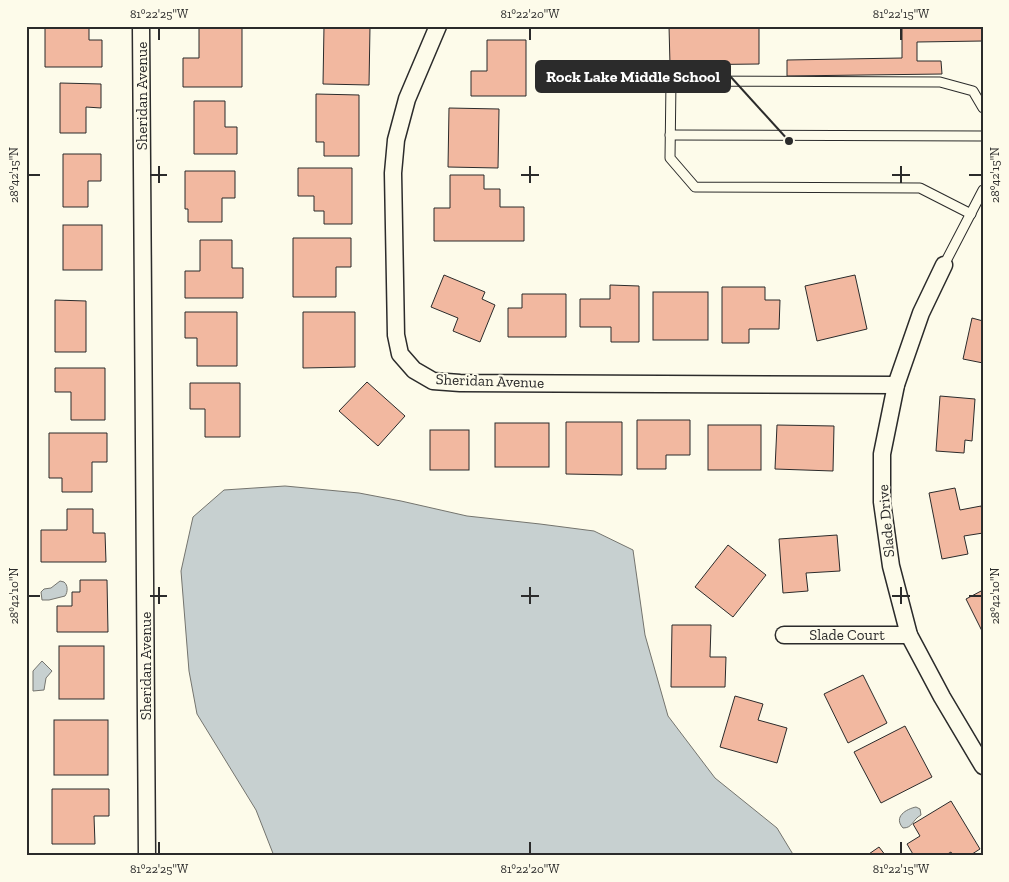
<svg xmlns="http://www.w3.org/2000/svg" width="1009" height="882" font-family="'Zilla Slab',serif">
  <rect width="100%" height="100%" fill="#fdfbea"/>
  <!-- water -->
  <g fill="#c7d0d0" stroke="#74746e">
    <polygon points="285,486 359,493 401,501 467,516 540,524 594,531 633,550 645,635 668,716 715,778 777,828 794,856 274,856 256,810 197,714 189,671 181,571 193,517 224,490"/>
    <path d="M 60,581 L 64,582 C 68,585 68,592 65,596 L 49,600 L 42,600 L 41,592 L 44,589 L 51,588 Z"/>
    <polygon points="42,661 52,671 46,678 44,690 33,691 33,671"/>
    <path d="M 916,807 L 920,809 L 921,815 C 912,820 913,828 903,828 C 893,817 906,809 916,807 Z"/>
  </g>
  <!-- building -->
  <g fill="#f2b8a0" stroke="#2b2b2b">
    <polygon points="45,26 89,26 89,40 102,40 102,67 45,67"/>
    <polygon points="324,26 370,27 369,85 323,84"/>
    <polygon points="669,26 880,26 759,28 759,64 670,65"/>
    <polygon points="902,26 983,26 983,41 917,42 917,61 941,61 942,74 787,76 787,60 902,58"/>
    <polygon points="199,27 242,27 242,87 183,87 183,58 199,58"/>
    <polygon points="487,40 526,40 526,96 471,96 471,71 487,71"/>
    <polygon points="60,83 101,84 101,108 86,107 86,133 60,133"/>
    <polygon points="316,94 359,95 359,156 324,156 324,142 316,142"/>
    <polygon points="194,101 225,101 225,127 237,127 237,154 194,154"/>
    <polygon points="449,108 499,109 498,168 448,167"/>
    <polygon points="63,154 101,154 101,181 88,181 88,207 63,207"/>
    <polygon points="298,168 352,168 352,224 324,224 324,211 314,211 314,196 298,196"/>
    <polygon points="185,171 235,171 235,198 222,198 222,222 188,222 188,209 185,209"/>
    <polygon points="450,175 484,175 484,189 500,189 500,207 524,207 524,241 434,241 434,208 450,208"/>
    <rect x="63" y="225" width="39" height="45"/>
    <polygon points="293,238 351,238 351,267 336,267 336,297 293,297"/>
    <polygon points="200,240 232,240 232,268 243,268 243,298 185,298 185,271 200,271"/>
    <polygon points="444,275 485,292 482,299 495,305 480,342 453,331 458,318 431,307"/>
    <polygon points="855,275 867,329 817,341 805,286"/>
    <polygon points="610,285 639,286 639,342 611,342 611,327 580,327 580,299 610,299"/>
    <polygon points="722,287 765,287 765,300 780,300 779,329 749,329 749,343 722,343"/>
    <rect x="653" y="292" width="55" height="48"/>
    <polygon points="522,294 566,294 566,337 508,337 508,308 522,308"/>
    <polygon points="55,300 86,301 86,352 55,352"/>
    <polygon points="185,312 237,312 237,366 197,366 197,338 185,338"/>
    <polygon points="303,312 355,312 355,367 303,368"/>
    <polygon points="972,318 983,321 983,363 963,359"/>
    <polygon points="55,368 105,368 105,420 71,420 71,392 55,392"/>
    <polygon points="367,382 405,416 378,446 339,411"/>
    <polygon points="190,383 240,383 240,437 205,437 205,409 190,409"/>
    <polygon points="940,396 975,399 972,441 965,440 964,453 936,451"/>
    <polygon points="637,420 690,420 690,455 666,455 666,469 637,469"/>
    <polygon points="566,422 622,422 622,475 566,474"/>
    <rect x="495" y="423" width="54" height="44"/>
    <rect x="708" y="425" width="53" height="45"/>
    <polygon points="777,425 834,426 833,471 775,469"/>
    <rect x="430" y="430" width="39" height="40"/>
    <polygon points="49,433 107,433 107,462 92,462 92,492 62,492 62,478 49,478"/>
    <polygon points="955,488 960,510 981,506 983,514 983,533 964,536 968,554 942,559 929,493"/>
    <polygon points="67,509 93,509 93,533 105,533 106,562 41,562 41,530 67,530"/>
    <polygon points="837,535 840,571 806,573 808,591 783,593 779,539"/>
    <polygon points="728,545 766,575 733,617 695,587"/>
    <polygon points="80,580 107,580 108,632 57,632 57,606 72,606 72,592 80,592"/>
    <polygon points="983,590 983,633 966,599"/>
    <polygon points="672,625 711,625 710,657 726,657 725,687 671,687"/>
    <rect x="59" y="646" width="45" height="53"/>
    <polygon points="863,675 887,723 848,743 824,694"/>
    <polygon points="735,696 763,704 758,720 787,728 777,763 720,747"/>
    <rect x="54" y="720" width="54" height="55"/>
    <polygon points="905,726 932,777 881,803 854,752"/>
    <polygon points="52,789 109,789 109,816 94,816 95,844 52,844"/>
    <polygon points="951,801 980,849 969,856 953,856 951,852 944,856 914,856 907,844 920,836 913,824"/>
    <polygon points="879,847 886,856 866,856"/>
  </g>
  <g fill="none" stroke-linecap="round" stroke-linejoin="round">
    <defs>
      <g id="service">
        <polyline points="670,135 983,136"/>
        <polyline points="971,214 920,188 695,187 670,158 671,81 940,82 973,91 983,108"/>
        <polyline points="944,265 983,190"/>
      </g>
      <g id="minor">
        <polyline points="141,26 147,856"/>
        <polyline points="438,26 407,99 396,140 393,173 396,335 400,354 414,370 433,381 460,383 896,385"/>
        <polyline points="944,265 921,313 896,385 882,454 882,502 891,566 909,635 942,697 983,766"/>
        <polyline points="784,635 909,635"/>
      </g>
    </defs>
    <!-- service casing -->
    <use href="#service" stroke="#2b2b2b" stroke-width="11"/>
    <!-- minor casing -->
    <use href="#minor" stroke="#2b2b2b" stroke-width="19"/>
    <!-- service -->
    <use href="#service" stroke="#fdfbea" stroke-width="9"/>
    <!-- minor -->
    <use href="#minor" stroke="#fdfbea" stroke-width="16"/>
  </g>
  <!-- ticks -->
  <path fill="none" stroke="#2b2b2b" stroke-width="2" d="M 159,28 L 159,40M 530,28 L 530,40M 901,28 L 901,40M 159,166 L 159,183M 530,166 L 530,183M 901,166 L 901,183M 28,175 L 40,175M 150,175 L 167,175M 521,175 L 539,175M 892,175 L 910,175M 969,175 L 982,175M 159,587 L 159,604M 530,587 L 530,604M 901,587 L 901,604M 28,596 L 40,596M 150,596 L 167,596M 521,596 L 539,596M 892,596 L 910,596M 969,596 L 982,596M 159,842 L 159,854M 530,842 L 530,854M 901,842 L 901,854"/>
  <g text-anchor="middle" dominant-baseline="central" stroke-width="4" stroke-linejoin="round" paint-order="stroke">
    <!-- street labels -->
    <g font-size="15" fill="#2b2b2b" stroke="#fdfbea">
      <text transform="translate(142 96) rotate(-90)">Sheridan Avenue</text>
      <text transform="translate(490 381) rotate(2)">Sheridan Avenue</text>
      <text transform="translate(886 521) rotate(-95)">Slade Drive</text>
      <text x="847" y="635">Slade Court</text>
      <text transform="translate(146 666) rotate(-90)">Sheridan Avenue</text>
    </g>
  </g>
  <!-- callouts -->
  <path fill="none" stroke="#2b2b2b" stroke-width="2" d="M789 141L730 76"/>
  <circle fill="#2b2b2b" stroke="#fdfbea" stroke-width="2" cx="789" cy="141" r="5"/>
  <rect fill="#2b2b2b" stroke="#2b2b2b" stroke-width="2" x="536" y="61" width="194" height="31" rx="5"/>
  <g font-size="16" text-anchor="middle" font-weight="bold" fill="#fff">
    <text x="633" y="82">Rock Lake Middle School</text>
  </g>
  <!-- border -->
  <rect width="1009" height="882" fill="none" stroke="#fdfbea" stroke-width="55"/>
  <rect x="28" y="28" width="954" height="826" fill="none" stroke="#2b2b2b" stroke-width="2"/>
  <g font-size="12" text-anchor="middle" fill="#2b2b2b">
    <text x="159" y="18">81°22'25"W</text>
    <text x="530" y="18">81°22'20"W</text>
    <text x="901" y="18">81°22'15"W</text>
    <text transform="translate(14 175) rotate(-90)" y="4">28°42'15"N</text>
    <text transform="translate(995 175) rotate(-90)" y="4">28°42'15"N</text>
    <text transform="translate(14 596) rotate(-90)" y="4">28°42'10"N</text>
    <text transform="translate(995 596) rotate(-90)" y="4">28°42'10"N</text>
    <text x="159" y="873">81°22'25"W</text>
    <text x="530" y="873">81°22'20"W</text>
    <text x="901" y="873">81°22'15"W</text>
  </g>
</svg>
